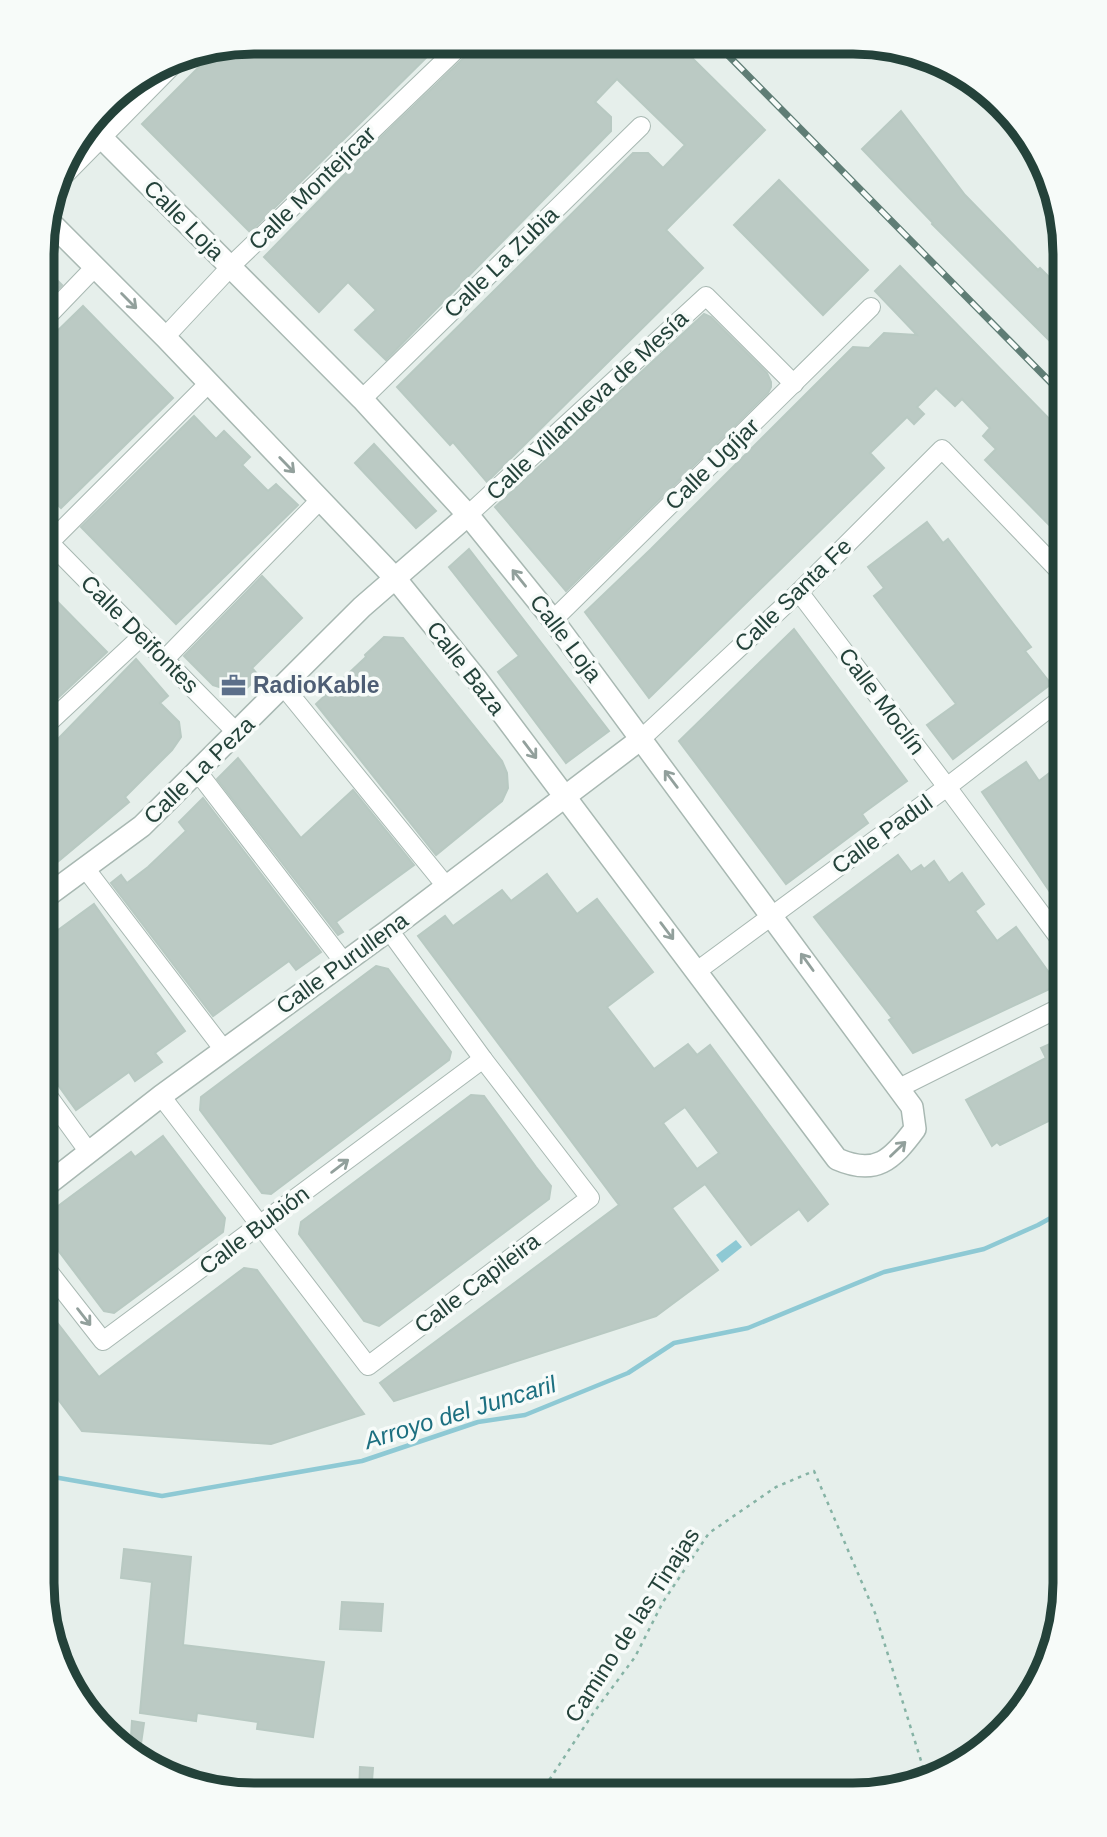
<svg xmlns="http://www.w3.org/2000/svg" width="1107" height="1837" font-family="Arial,sans-serif">
  <rect width="100%" height="100%" fill="#e6efeb"/>
  <!-- water -->
  <polygon fill="#8ec9d4" points="736,1240 742,1247 722,1263 716,1255"/>
  <g fill="none" stroke-linecap="round" stroke-linejoin="round">
    <!-- stream -->
    <polyline stroke="#8ec9d4" stroke-width="4.5" points="42,1475 162,1496 362,1461 478,1422 525,1415 628,1373 674,1343 748,1328 884,1272 984,1249 1038,1225 1065,1210"/>
  </g>
  <!-- building -->
  <g fill="#bbcac4" stroke="#b8c9c2" stroke-width="2" fill-rule="evenodd">
    <polygon points="254,42 441,43 250,232 142,124 217,49"/>
    <polygon points="474,43 677,43 765,130 666,230 703,268 487,482 453,442 450,445 397,387 633,153 648,153 663,168 685,145 617,79 595,102 611,117 611,131 386,360 355,330 376,310 348,282 319,312 264,257 378,140 471,51"/>
    <polygon points="901,111 965,195 1038,270 1040,268 1065,293 1065,356 932,224 933,223 862,149"/>
    <polygon points="779,180 868,270 823,315 734,225"/>
    <polygon points="900,266 1065,435 1065,541 985,460 996,449 983,436 990,428 962,399 955,406 936,388 917,407 924,414 914,424 907,417 870,453 884,468 649,698 585,612 651,549 853,347 869,348 884,333 917,335 875,291"/>
    <polygon points="44,267 62,285 44,304"/>
    <polygon points="83,306 173,398 61,508 43,490 44,344"/>
    <polygon points="704,314 711,317 767,373 771,382 771,387 768,393 566,591 495,507"/>
    <polygon points="194,416 216,439 224,431 250,457 242,465 268,491 276,484 298,505 176,624 81,527"/>
    <polygon points="374,444 436,511 416,528 355,463"/>
    <polygon points="927,522 943,543 948,539 1031,647 1025,651 1051,684 953,759 927,725 956,704 874,596 884,588 868,567"/>
    <polygon points="469,549 609,731 566,763 498,672 519,656 449,567"/>
    <polygon points="262,576 302,618 252,668 259,676 247,688 235,692 213,685 184,656"/>
    <polygon points="43,587 107,652 43,712"/>
    <polygon points="794,629 907,781 862,814 868,823 786,884 679,741"/>
    <polygon points="384,637 403,638 502,761 507,773 508,788 502,801 436,855 316,704 366,657 365,655"/>
    <polygon points="136,659 168,696 160,703 179,722 181,737 172,750 125,797 129,802 43,874 43,751 55,742"/>
    <polygon points="238,758 301,838 353,790 414,865 336,922 343,932 338,935 217,779"/>
    <polygon points="1065,761 1065,914 982,792 1026,762 1039,781"/>
    <polygon points="203,798 321,952 296,970 289,961 213,1016 111,883 121,875 127,883 148,867 186,831 179,822"/>
    <polygon points="898,855 911,872 921,865 924,869 934,861 949,883 962,873 984,904 975,911 997,941 1016,927 1058,985 913,1053 889,1020 892,1018 814,917"/>
    <path d="M 547,874 L 577,914 L 597,899 L 653,972 L 607,1007 L 654,1069 L 688,1044 L 697,1055 L 710,1045 L 828,1204 L 808,1221 L 799,1209 L 751,1245 L 705,1184 L 672,1208 L 718,1270 L 656,1316 L 394,1401 L 380,1383 L 619,1205 L 418,936 L 445,916 L 453,926 L 502,890 L 511,901 ZM 685,1107 L 719,1153 L 697,1169 L 663,1123 Z"/>
    <polygon points="94,904 185,1031 155,1053 162,1062 135,1081 129,1072 76,1110 43,1064 43,982 57,972 43,952 43,941"/>
    <polygon points="376,966 388,969 451,1052 449,1060 271,1194 262,1193 200,1110 201,1097"/>
    <polygon points="1065,1037 1065,1113 1000,1145 997,1142 992,1146 966,1100 1046,1058 1041,1048"/>
    <polygon points="471,1095 484,1096 536,1167 551,1186 549,1199 379,1326 364,1321 299,1234 301,1222"/>
    <polygon points="43,1108 57,1128 43,1139"/>
    <polygon points="163,1136 225,1218 223,1232 114,1313 104,1311 42,1229 42,1218 131,1152 135,1157"/>
    <polygon points="244,1268 257,1270 364,1414 271,1444 82,1431 42,1378 42,1303 99,1377"/>
    <polygon points="124,1549 191,1557 183,1645 324,1662 313,1737 257,1729 258,1722 197,1713 196,1721 140,1713 152,1582 121,1578"/>
    <polygon points="342,1602 383,1604 381,1631 340,1629"/>
    <polygon points="132,1721 144,1723 139,1757 130,1753"/>
    <polygon points="360,1767 373,1768 371,1794 359,1794"/>
  </g>
  <g fill="none" stroke-linecap="round" stroke-linejoin="round">
    <defs>
      <g id="minor">
        <polyline points="57,183 182,56"/>
        <polyline points="44,320 95,267"/>
        <polyline points="165,337 236,261 463,43"/>
        <polyline points="362,399 641,126"/>
        <polyline points="468,515 706,296 794,384"/>
        <polyline points="43,536 237,733"/>
        <polyline points="43,549 209,383"/>
        <polyline points="799,592 947,787 1065,946"/>
        <polyline points="553,620 871,307"/>
        <polyline points="165,659 320,500"/>
        <polyline points="284,687 446,886"/>
        <polyline points="43,728 142,636"/>
        <polyline points="641,739 799,592 942,449 1065,577"/>
        <polyline points="197,771 343,961"/>
        <polyline points="85,868 224,1050"/>
        <polyline points="697,971 947,787 1065,696"/>
        <polyline points="899,1088 1065,1005"/>
        <polyline points="43,1089 88,1151"/>
        <polyline points="161,1096 368,1366 590,1198 483,1059 389,930"/>
        <polyline points="42,1263 103,1341 483,1059"/>
      </g>
      <g id="tertiary">
        <path d="M 46,218 L 165,337 L 395,578 L 475,677 L 837,1159 C 876,1176 892,1160 915,1129 L 912,1107 L 553,620 L 468,515 L 362,399 L 90,126"/>
        <polyline points="43,899 142,826 362,607 468,515"/>
        <polyline points="43,1188 161,1096 389,930 641,739"/>
      </g>
    </defs>
    <!-- minor casing -->
    <use href="#minor" stroke="#a8b8b2" stroke-width="20"/>
    <!-- tertiary casing -->
    <use href="#tertiary" stroke="#a8b8b2" stroke-width="24"/>
    <!-- path -->
    <polyline stroke="#86b3a5" stroke-width="2.5" stroke-dasharray="3.5 5" stroke-linecap="butt" points="540,1794 594,1712 635,1657 663,1602 709,1533 776,1487 814,1471 875,1613 927,1780"/>
    <!-- minor -->
    <use href="#minor" stroke="#fff" stroke-width="18"/>
    <!-- tertiary -->
    <use href="#tertiary" stroke="#fff" stroke-width="21"/>
    <defs>
      <polyline id="rail" points="716,43 1065,397"/>
    </defs>
    <!-- rail casing -->
    <use href="#rail" stroke="#5f7d75" stroke-width="7"/>
    <!-- rail -->
    <use href="#rail" stroke="#f7fbf9" stroke-width="4.5" stroke-dasharray="13" stroke-linecap="butt"/>
  </g>
  <!-- one-way arrows -->
  <defs><path id="oneway-shaft" d="M-6 0H5M1.5-3L5.5 0L1.5 3" fill="none" stroke-width="1.6" stroke-linecap="round" stroke-linejoin="round" transform="scale(1.75)"/></defs>
  <g stroke="#92a09c">
    <use href="#oneway-shaft" transform="translate(129 301) rotate(45)"/>
    <use href="#oneway-shaft" transform="translate(287 465) rotate(46)"/>
    <use href="#oneway-shaft" transform="translate(519 578) rotate(-129)"/>
    <use href="#oneway-shaft" transform="translate(530 750) rotate(53)"/>
    <use href="#oneway-shaft" transform="translate(671 779) rotate(-127)"/>
    <use href="#oneway-shaft" transform="translate(667 931) rotate(53)"/>
    <use href="#oneway-shaft" transform="translate(807 962) rotate(-126)"/>
    <use href="#oneway-shaft" transform="translate(898 1149) rotate(-44)"/>
    <use href="#oneway-shaft" transform="translate(340 1166) rotate(-37)"/>
    <use href="#oneway-shaft" transform="translate(84 1317) rotate(52)"/>
  </g>
  <!-- icons -->
  <defs>
    <symbol id="office-bare" viewBox="-9 -9 18 18"><path d="M-6-3h4V-5.5h4V-3h4V5H-6ZM-1-4.5V-3h2v-1.5ZM-6 0V1H6V0Z" fill="#5c6f8a" stroke="#f7fbf9" stroke-width="2.5" paint-order="stroke"/></symbol>
  </defs>
  <g fill-rule="evenodd">
    <use href="#office-bare" x="216" y="668" width="35" height="35"/>
  </g>
  <g text-anchor="middle" dominant-baseline="central" stroke-width="7" stroke-linejoin="round" paint-order="stroke">
    <!-- street labels -->
    <g font-size="23" fill="#24423a" stroke="#f7fbf9">
      <text transform="translate(312 188) rotate(-44)">Calle Montejícar</text>
      <text transform="translate(184 220) rotate(45)">Calle Loja</text>
      <text transform="translate(501 262) rotate(-44)">Calle La Zubia</text>
      <text transform="translate(587 405) rotate(-43)">Calle Villanueva de Mesía</text>
      <text transform="translate(712 464) rotate(-44)">Calle Ugíjar</text>
      <text transform="translate(793 595) rotate(-44)">Calle Santa Fe</text>
      <text transform="translate(140 634) rotate(45)">Calle Deifontes</text>
      <text transform="translate(566 638) rotate(53)">Calle Loja</text>
      <text transform="translate(466 668) rotate(52)">Calle Baza</text>
      <text transform="translate(882 701) rotate(53)">Calle Moclín</text>
      <text transform="translate(199 770) rotate(-44)">Calle La Peza</text>
      <text transform="translate(882 834) rotate(-36)">Calle Padul</text>
      <text transform="translate(342 963) rotate(-36)">Calle Purullena</text>
      <text transform="translate(254 1230) rotate(-37)">Calle Bubión</text>
      <text transform="translate(477 1283) rotate(-37)">Calle Capileira</text>
      <text transform="translate(632 1625) rotate(-57)">Camino de las Tinajas</text>
    </g>
    <!-- service labels -->
    <g font-size="23" font-weight="bold" fill="#4e5e75" stroke="#f7fbf9" text-anchor="start">
      <text x="253" y="685">RadioKable</text>
    </g>
    <!-- water labels -->
    <g font-size="24" font-style="italic" fill="#1c6f80" stroke="#f7fbf9">
      <text transform="translate(460 1412) rotate(-17)">Arroyo del Juncaril</text>
    </g>
  </g>
  <!-- crop -->
  <path d="M0 0H1107V1837H0ZM254 54H853A200 200 0 0 1 1053 254V1583A200 200 0 0 1 853 1783H254A200 200 0 0 1 54 1583V254A200 200 0 0 1 254 54Z" fill="#f7fbf9" fill-rule="evenodd"/>
  <path fill="none" stroke="#24423a" stroke-width="9" d="M254 54H853A200 200 0 0 1 1053 254V1583A200 200 0 0 1 853 1783H254A200 200 0 0 1 54 1583V254A200 200 0 0 1 254 54Z"/>
</svg>
